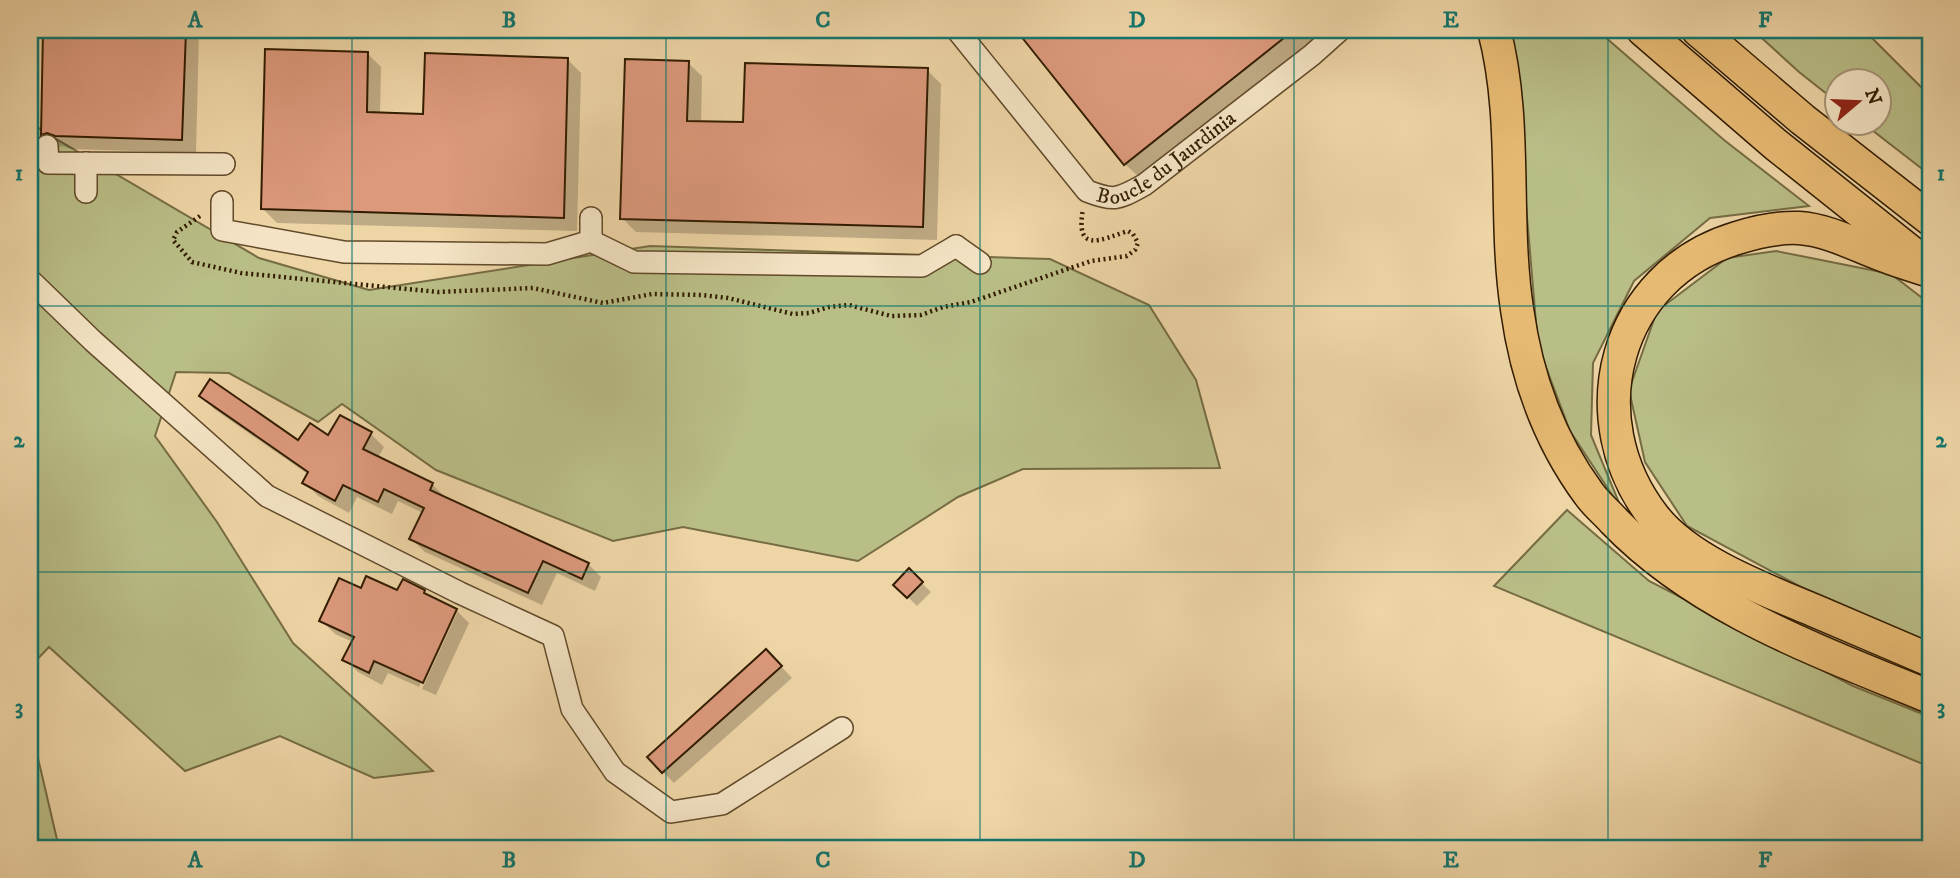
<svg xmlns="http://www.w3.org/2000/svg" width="1960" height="878" font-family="'IM FELL DW Pica',serif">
  <rect width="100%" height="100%" fill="#eed5a6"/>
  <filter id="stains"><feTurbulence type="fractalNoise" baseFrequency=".00286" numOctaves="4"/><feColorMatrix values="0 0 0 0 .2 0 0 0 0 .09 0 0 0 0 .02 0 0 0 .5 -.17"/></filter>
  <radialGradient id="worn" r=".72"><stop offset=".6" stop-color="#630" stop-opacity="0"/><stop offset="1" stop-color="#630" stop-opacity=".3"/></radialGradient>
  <!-- green -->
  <g fill="#b9bd86" stroke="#766c43" stroke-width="2">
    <polygon points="1507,30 1597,30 1724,140 1809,206 1710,218 1634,281 1593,363 1591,435 1622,510 1570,431 1538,346 1516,88"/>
    <polygon points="1753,30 1864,30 1930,96 1930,175 1863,123 1880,122 1880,80 1838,80 1837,102 1799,72"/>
    <polygon points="30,122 46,133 259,258 369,290 650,246 1050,259 1149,305 1196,380 1220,468 1023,469 958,497 858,561 683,527 613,541 436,470 342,404 318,422 229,373 176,372 155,436 217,522 293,643 433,771 374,778 280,736 185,771 49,647 30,667"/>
    <polygon points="1776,251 1891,274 1930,304 1930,642 1801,587 1687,526 1645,462 1629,390 1657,311 1727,258"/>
    <polygon points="1567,510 1649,581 1853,686 1930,717 1930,767 1494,586"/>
    <polygon points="30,724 59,848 30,848"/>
  </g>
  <!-- shadow -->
  <g fill="#0003">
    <polygon points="45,30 199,30 196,153 71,149 62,146 56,148 42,134"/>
    <polygon points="1019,30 1325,30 1139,177 1125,164"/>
    <polygon points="368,54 381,67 380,114 425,115 567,59 581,73 577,231 277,223 263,209"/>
    <polygon points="688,63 702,76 701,123 744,124 927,70 941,84 937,240 636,232 622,218"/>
    <polygon points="201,395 298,442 371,434 384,447 378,458 432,484 446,498 588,564 601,577 595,591 557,573 542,605 425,552 411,539 423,513 398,501 392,514 357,497 349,513 318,496 305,483 309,475 214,409"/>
    <polygon points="909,571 931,592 917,606 896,585"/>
    <polygon points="362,590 398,593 424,592 431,599 456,610 469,623 436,695 422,689 457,613 453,613 419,687 388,673 382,685 358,672 345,659 353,642 335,634 321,620"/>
    <polygon points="777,662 792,678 674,783 663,772"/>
  </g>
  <!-- building -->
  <g fill="#dc997c" stroke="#321c00" stroke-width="2">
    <polygon points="43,30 186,30 182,140 55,136 47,133 41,135"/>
    <polygon points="1016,30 1294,30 1124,165"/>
    <polygon points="265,49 368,52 367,112 423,114 425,53 568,58 564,218 261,209"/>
    <polygon points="625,59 689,61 687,121 743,122 745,63 928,68 923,227 620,219"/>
    <polygon points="210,379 298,440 310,423 328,435 340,415 372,432 363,449 433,483 430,490 589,563 582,579 543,561 528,593 409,539 424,508 384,489 378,502 343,485 335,501 302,483 308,472 199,396"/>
    <polygon points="909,568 923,582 907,598 893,585"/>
    <polygon points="366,576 397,590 403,579 425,590 424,593 457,609 423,683 374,661 369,673 342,660 354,637 319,621 339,578 361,588"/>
    <polygon points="766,649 782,666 662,773 647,757"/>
  </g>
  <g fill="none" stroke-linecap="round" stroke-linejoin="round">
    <defs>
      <g id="minor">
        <path id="s1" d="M 957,30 L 1087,191 C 1115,202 1118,199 1144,185 L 1312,55 L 1340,30"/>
        <polyline points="47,146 48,163 224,164"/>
        <polyline points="86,163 86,192"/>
        <polyline points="222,202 222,230 344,252 547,254 591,241 634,262 922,266 956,246"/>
        <polyline points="591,241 591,218"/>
        <polyline points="956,246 980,263"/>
        <polyline points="30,280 93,341 267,496 460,593 553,636 572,709 615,772 671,812 722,804 842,728"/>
      </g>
      <g id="highway">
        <path d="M 1494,30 C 1518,120 1503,217 1517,309 C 1526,375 1549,440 1589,494 C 1596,504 1606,512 1614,521 C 1699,609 1819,651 1930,697"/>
        <polyline points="1643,30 1775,144 1922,261"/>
        <polyline points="1698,30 1802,119 1930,219"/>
        <path d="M 1930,271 C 1915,266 1900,262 1885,256 C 1857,246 1829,230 1799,228 C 1779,227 1756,232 1737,238 C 1614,275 1577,418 1654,517 C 1688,561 1763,589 1813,610 C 1852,627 1891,643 1930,660"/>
      </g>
    </defs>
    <!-- minor casing -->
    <use href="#minor" stroke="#614a2a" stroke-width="24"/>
    <!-- highway casing -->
    <use href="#highway" stroke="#321c00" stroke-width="35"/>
    <!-- path -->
    <path stroke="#321c00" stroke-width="4.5" stroke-dasharray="2 3.5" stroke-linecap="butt" d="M 200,216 L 177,232 L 173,240 L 192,262 L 241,273 L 438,292 L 533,288 L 603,303 L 652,294 L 702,295 L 728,298 L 793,314 L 809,313 L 829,307 L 849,305 L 891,316 L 921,315 L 943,307 L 971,302 L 1091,261 L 1127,256 L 1135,250 L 1138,243 L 1133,234 L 1128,231 C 1100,240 1075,254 1083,209"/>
    <!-- minor -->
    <use href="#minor" stroke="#f4e4c5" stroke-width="21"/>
    <!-- highway -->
    <use href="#highway" stroke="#e7ba73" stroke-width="32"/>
  </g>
  <!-- grid -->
  <path fill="none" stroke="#0f766e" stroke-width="2" stroke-opacity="0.55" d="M 352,30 L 352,848M 666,30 L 666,848M 980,30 L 980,848M 1294,30 L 1294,848M 1608,30 L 1608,848M 30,306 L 1930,306M 30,572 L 1930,572"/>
  <g text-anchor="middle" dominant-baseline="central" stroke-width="7" stroke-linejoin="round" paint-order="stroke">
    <!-- street labels -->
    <g font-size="21" fill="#321c00" stroke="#f4e4c5">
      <text stroke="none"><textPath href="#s1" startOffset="299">Boucle du Jaurdinia</textPath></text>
    </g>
  </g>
  <!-- margin -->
  <rect width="1960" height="878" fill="none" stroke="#eed5a6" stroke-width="77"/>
  <!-- north arrow -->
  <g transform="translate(1858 102) rotate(71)"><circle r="33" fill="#f4e4c5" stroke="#a69476" stroke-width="2"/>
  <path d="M0-5L12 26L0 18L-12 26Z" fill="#8f2418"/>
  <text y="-10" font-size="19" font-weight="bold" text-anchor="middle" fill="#321c00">N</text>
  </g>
  <rect x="38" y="38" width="1884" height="802" fill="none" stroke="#0f766e" stroke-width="2.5"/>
  <g font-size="23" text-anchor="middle" font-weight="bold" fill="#0f766e">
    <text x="195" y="27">A</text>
    <text x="509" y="27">B</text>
    <text x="823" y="27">C</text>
    <text x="1137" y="27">D</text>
    <text x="1451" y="27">E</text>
    <text x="1765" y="27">F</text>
    <text x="19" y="180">1</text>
    <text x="1941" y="180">1</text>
    <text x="19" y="447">2</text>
    <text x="1941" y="447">2</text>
    <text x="19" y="714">3</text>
    <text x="1941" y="714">3</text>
    <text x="195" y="867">A</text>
    <text x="509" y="867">B</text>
    <text x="823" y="867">C</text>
    <text x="1137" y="867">D</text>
    <text x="1451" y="867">E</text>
    <text x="1765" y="867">F</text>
  </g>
  <rect width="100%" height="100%" filter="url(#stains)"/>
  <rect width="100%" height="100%" fill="url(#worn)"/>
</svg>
